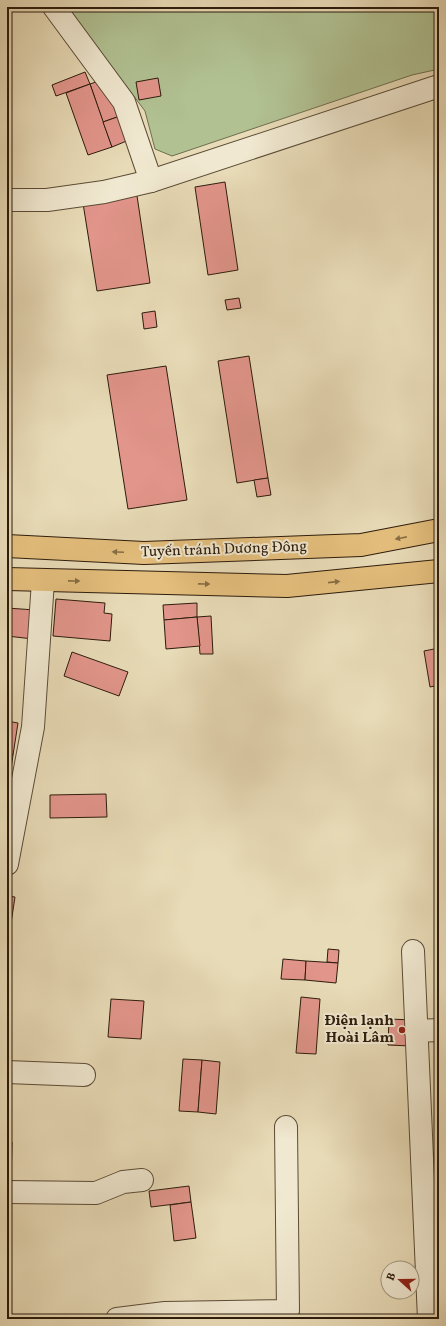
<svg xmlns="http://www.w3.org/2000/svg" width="446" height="1326" font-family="Vollkorn,serif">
  <rect width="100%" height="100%" fill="#e8dbb7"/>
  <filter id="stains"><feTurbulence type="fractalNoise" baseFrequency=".005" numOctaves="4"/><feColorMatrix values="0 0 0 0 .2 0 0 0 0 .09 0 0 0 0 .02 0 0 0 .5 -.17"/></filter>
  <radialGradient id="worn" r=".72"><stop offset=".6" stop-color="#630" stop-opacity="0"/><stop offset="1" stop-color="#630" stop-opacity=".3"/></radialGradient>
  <!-- green -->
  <polygon fill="#b1c192" stroke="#6f6e4f" points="67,7 439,7 439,69 412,75 172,156 155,149 145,111"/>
  <!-- building -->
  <g fill="#e2958b" stroke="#2d1c0c">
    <polygon points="85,72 90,84 56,96 52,85"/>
    <polygon points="158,78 161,96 139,100 136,82"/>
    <polygon points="105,79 120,116 103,122 90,84"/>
    <polygon points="90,84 112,147 88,155 66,93"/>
    <polygon points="120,116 129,140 112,147 103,122"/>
    <polygon points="225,182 238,270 208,275 195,187"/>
    <polygon points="136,189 150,283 97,291 82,197"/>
    <polygon points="239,298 241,308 227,310 225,300"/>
    <polygon points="155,311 157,327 144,329 142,313"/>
    <polygon points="249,356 268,478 237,483 218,361"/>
    <polygon points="166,366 187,500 128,509 107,375"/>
    <polygon points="268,478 271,495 257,497 254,480"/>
    <polygon points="56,599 105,603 104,613 112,614 110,641 53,636"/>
    <polygon points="197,603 197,617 164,620 163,605"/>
    <polygon points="7,608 35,610 33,639 7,636"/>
    <polygon points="211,616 213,654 200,654 197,617"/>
    <polygon points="197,617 200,646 166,649 164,620"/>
    <polygon points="439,648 439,685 430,687 424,651"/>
    <polygon points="72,652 128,672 119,696 64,676"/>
    <polygon points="7,721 18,723 13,755 7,754"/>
    <polygon points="7,754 13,755 8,790 7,790"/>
    <polygon points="106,794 107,817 50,818 50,795"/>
    <polygon points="7,896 15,897 8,943 7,943"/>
    <polygon points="328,949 339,950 338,963 327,962"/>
    <polygon points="283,959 306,961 305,980 281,979"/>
    <polygon points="306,961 338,963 336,983 305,980"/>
    <polygon points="301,997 320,999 316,1054 296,1053"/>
    <polygon points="111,999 144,1001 141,1039 108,1037"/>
    <polygon points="389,1019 412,1020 411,1046 388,1045"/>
    <polygon points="183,1059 202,1060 198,1112 179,1111"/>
    <polygon points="202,1060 220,1062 216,1114 198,1112"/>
    <polygon points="7,1142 12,1142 11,1183 7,1183"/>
    <polygon points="439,1153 439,1185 430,1186 429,1154"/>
    <polygon points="189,1186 191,1202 151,1207 149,1191"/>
    <polygon points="191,1202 196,1238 174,1241 170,1205"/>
  </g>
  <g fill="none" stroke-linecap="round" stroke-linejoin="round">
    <defs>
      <g id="minor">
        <polyline points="54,7 124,102 151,181"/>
        <polyline points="7,200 47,200 104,192 151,181 439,86"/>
        <polyline points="7,864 33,727 43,581"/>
        <polyline points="413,951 429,1319"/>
        <polyline points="416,1031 439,1030"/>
        <polyline points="7,1072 84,1075"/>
        <polyline points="7,1192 96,1193 123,1182 142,1180"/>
        <polyline points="117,1319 165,1313 288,1311 286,1127"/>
      </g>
      <g id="primary">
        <polyline points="7,546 144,553 361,545 439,530"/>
        <polyline points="7,579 287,586 439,571"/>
      </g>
    </defs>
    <!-- minor casing -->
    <use href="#minor" stroke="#5c4c37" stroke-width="24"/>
    <!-- primary casing -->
    <use href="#primary" stroke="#2d1c0c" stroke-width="24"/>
    <!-- minor -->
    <use href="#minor" stroke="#f0e8d0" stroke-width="22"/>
    <!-- primary -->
    <use href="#primary" stroke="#e4be7c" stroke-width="22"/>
  </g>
  <!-- one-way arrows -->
  <defs><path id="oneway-solid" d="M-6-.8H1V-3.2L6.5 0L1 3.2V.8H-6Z"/></defs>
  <g fill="#886d44">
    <use href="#oneway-solid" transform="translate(401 538) rotate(169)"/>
    <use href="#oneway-solid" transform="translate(118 552) rotate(-177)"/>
    <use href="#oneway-solid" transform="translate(74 581) rotate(1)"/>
    <use href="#oneway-solid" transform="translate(334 582) rotate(-6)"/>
    <use href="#oneway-solid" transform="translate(204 584) rotate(1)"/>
  </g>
  <!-- markers -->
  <circle fill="#8f2418" stroke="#f0e8d0" stroke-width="1.5" cx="402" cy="1030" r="4"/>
  <g text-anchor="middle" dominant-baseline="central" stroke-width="4" stroke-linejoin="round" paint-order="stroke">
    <!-- street labels -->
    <g font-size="15" fill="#2d1c0c" stroke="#f0e8d0">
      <text transform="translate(224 550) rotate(-2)">Tuyến tránh Dương Đông</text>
    </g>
    <!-- poi labels -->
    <g font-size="15" font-weight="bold" fill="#2d1c0c" stroke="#f0e8d0" text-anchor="end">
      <text x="394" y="1021">Điện lạnh<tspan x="394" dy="17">Hoài Lâm</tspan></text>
    </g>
  </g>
  <!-- margin -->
  <rect width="446" height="1326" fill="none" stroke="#e8dbb7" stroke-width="24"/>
  <rect x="8" y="8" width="430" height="1310" fill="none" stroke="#2d1c0c" stroke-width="2"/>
  <rect x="12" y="12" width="422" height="1302" fill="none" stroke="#2d1c0c"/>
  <!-- north arrow -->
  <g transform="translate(400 1280) rotate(291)"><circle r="19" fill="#f0e8d0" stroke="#a29682"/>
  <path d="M0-3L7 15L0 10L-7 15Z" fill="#8f2418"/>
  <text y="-6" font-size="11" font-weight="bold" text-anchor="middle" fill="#2d1c0c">B</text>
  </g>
  <rect width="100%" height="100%" filter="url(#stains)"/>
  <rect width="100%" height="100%" fill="url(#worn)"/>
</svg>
